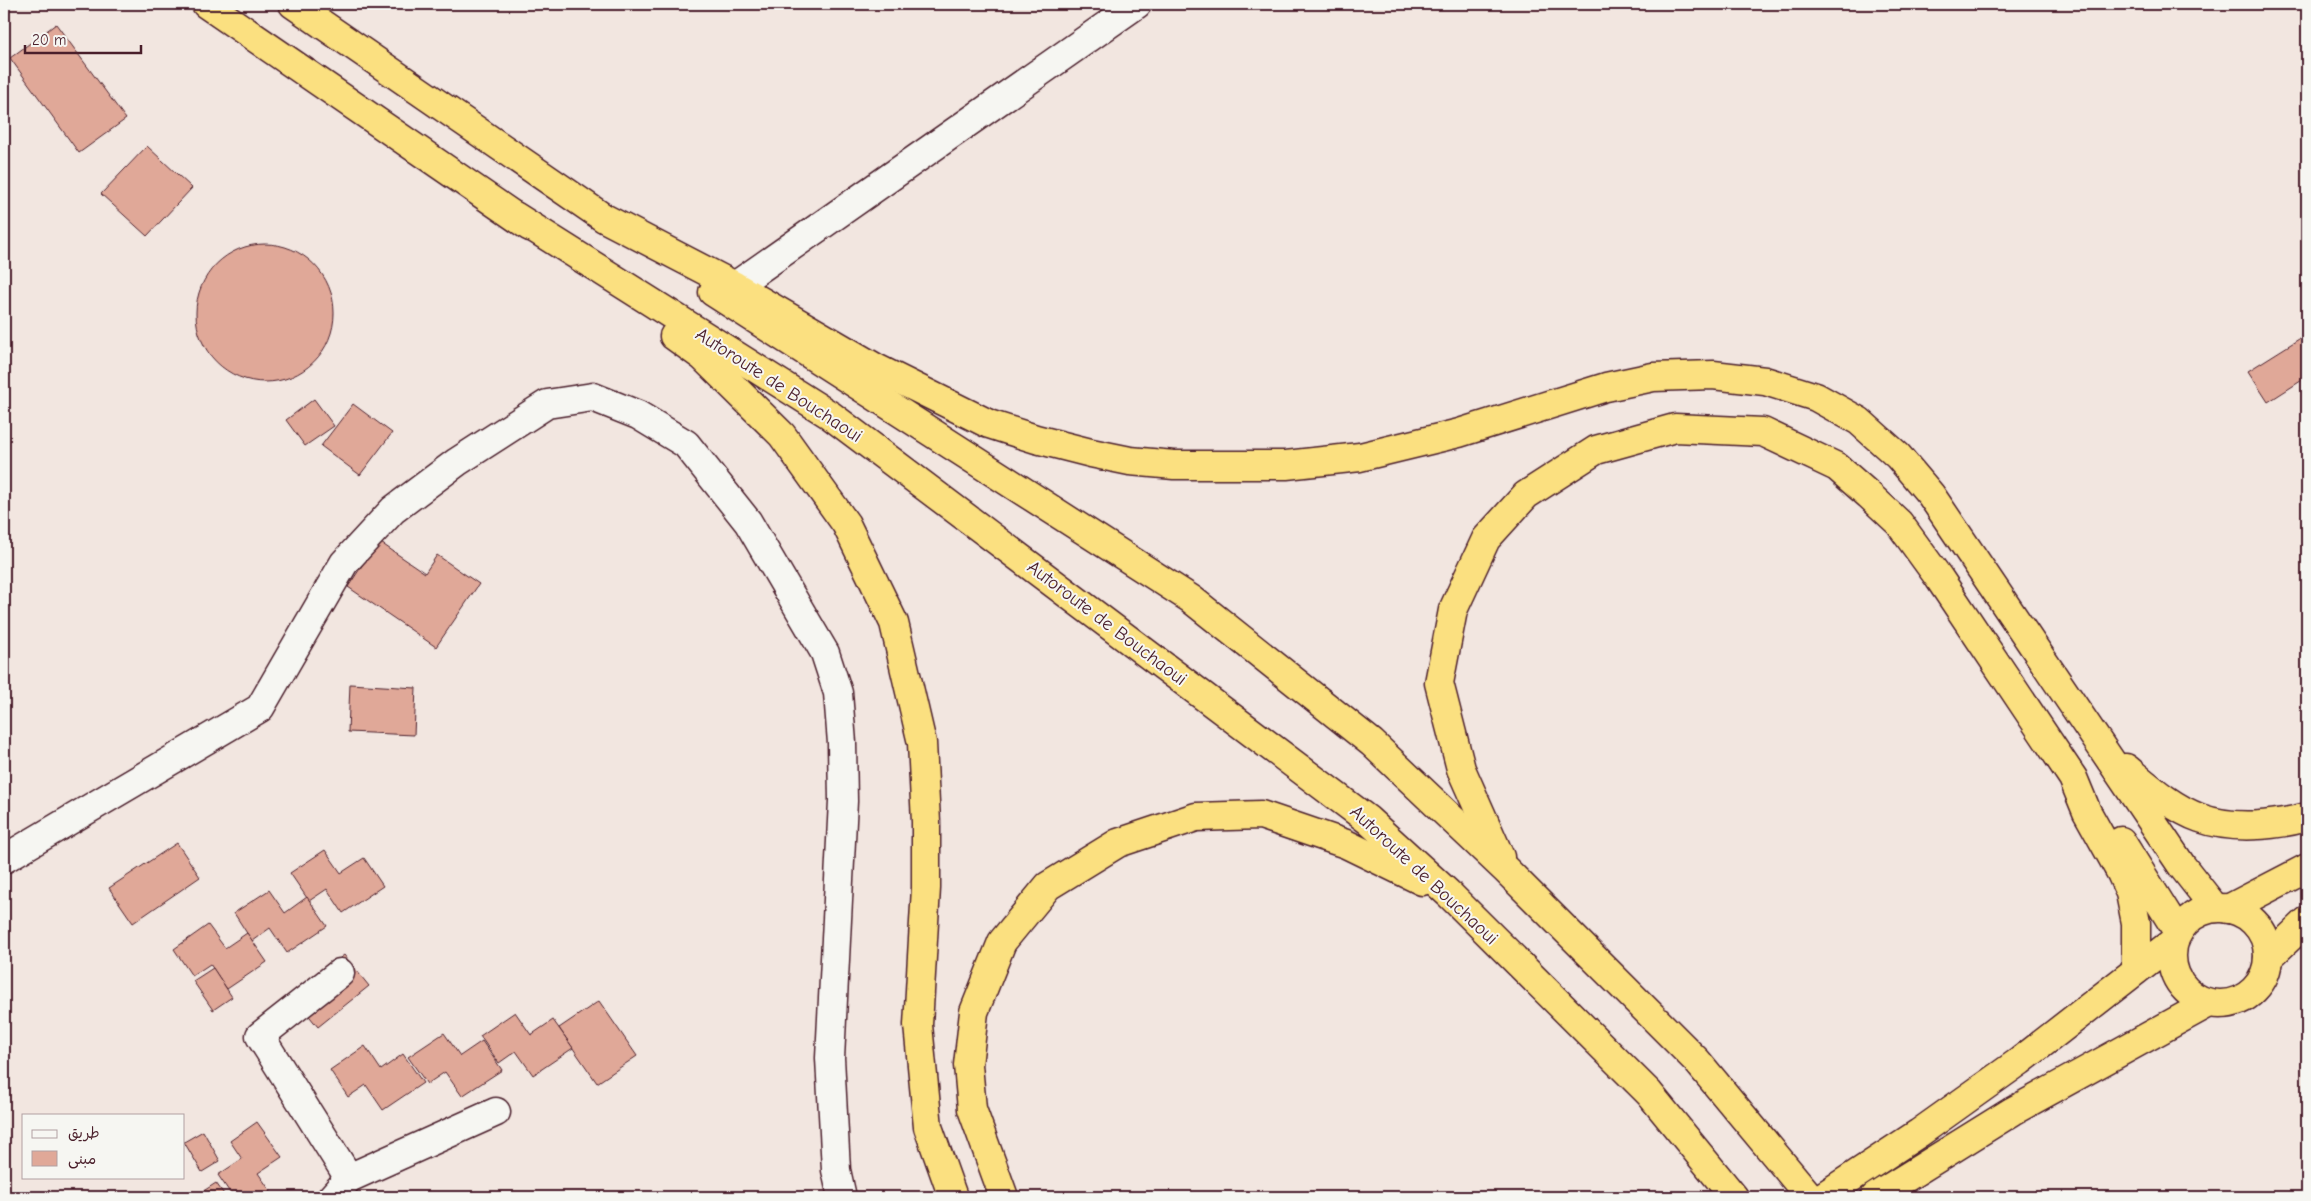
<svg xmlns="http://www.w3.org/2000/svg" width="2311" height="1201" font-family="'Comic Neue','Playpen Sans Arabic',sans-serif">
  <rect width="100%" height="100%" fill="#f2e6e0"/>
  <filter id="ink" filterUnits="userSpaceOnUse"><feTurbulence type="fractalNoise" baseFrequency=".02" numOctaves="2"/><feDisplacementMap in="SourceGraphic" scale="10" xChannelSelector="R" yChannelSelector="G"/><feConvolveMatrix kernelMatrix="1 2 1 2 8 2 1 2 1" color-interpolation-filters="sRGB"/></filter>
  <g filter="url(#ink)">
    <!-- building -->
    <g fill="#e0a898" stroke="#4a1f2b">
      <polygon points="56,24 126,119 79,153 10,58"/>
      <polygon points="147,146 192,188 147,236 101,194"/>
      <circle cx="265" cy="313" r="69"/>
      <polygon points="2307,334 2307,377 2268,402 2248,371"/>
      <polygon points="314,399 334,426 305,446 286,420"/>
      <polygon points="353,404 392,433 360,475 321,446"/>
      <polygon points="378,541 425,573 437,555 479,584 436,647 348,587"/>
      <polygon points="350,684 416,688 414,735 348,732"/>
      <polygon points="177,843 200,877 133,923 109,888"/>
      <polygon points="325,850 341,873 364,858 383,886 343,913 327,889 309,901 290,873"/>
      <polygon points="269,890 285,913 307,897 327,926 287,953 270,928 252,941 234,913"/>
      <polygon points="208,925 225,948 247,933 267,962 227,989 210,964 192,976 174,949"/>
      <polygon points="344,955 369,986 318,1027 306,1012 332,964"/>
      <polygon points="213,968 232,997 213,1010 193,981"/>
      <polygon points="599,1001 637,1056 597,1083 559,1028"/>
      <polygon points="515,1012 531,1035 553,1020 573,1048 533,1075 516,1051 499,1063 480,1036"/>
      <polygon points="444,1033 460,1056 482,1041 502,1070 462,1096 445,1072 427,1084 408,1057"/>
      <polygon points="365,1046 381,1070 403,1054 423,1083 383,1110 366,1085 348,1097 330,1070"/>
      <polygon points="257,1122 282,1157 258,1173 273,1195 271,1197 233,1197 218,1175 242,1159 230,1141"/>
      <polygon points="203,1131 220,1161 202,1172 184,1142"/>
      <polygon points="216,1183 226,1197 194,1197"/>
    </g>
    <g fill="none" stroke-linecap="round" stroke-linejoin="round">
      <defs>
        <g id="minor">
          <polyline points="735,286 1137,4"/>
          <polyline points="4,859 260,708 344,563 393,510 457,462 547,404 593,397 638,415 686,444 748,522 825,653 838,693 842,743 843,801 830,1058 836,1170 842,1197"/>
          <polyline points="340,973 260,1036 349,1178"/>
          <polyline points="332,1197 349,1178 496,1112"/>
        </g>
        <g id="trunk">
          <polyline points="206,4 530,227"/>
          <polyline points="293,4 604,218 735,286 876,368 989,424 1036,439 1091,453 1130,461 1174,465 1286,465 1360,457 1459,433 1606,387 1653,377 1713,375 1765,381 1816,397 1859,421 1898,456 1931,495 2182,866 2215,908"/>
          <polyline points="515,216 830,415 1368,820 1450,895 1649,1093 1734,1197"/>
          <polyline points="713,292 1191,599 1372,743 1506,870 1697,1061 1810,1197"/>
          <polyline points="674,336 703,357 782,435 846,524 894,623 922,743 926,822 926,888 918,1025 928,1127 953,1197"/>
          <path d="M 2126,768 C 2148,786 2172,808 2200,818 C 2233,830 2274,826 2307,817"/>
          <polyline points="2121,841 2178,932"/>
          <polyline points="1500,857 1461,769 1439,683 1453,610 1486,539 1526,495 1596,450 1675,428 1763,432 1837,467 1869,495 1899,523 1939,578 2073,778 2087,812 2121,873 2130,893 2136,923 2136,970"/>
          <circle cx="2220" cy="956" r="48"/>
          <polyline points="2228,909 2307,868"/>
          <polyline points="2268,958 2307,921"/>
          <polyline points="1004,1197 972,1109 968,1065 974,1012 1002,942 1048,886 1118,843 1196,817 1261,815 1346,844 1422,881"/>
          <polyline points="1822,1197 1919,1133 2020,1061 2174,941"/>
          <polyline points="1875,1197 2013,1111 2209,1003"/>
        </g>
      </defs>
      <!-- minor casing -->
      <use href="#minor" stroke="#4a1f2b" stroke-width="31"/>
      <!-- trunk casing -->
      <use href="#trunk" stroke="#4a1f2b" stroke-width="31"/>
      <!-- minor -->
      <use href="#minor" stroke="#f6f6f2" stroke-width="28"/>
      <!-- trunk -->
      <use href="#trunk" stroke="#fbe080" stroke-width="28"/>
    </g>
  </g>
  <g text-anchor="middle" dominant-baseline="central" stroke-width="4" stroke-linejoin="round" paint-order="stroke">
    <!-- street labels -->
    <g font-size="19" fill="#4a1f2b" stroke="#f6f6f2">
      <text transform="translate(779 385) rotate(33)">Autoroute de Bouchaoui</text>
      <text transform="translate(1107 623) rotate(37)">Autoroute de Bouchaoui</text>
      <text transform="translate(1424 875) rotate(43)">Autoroute de Bouchaoui</text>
    </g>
  </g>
  <!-- margin -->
  <rect width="2311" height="1201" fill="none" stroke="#f6f6f2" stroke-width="20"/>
  <rect x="10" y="10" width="2291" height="1181" fill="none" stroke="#4a1f2b" stroke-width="2" filter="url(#ink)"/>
  <!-- legend -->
  <rect x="22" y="1114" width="162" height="65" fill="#f6f6f2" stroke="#b1a0a2"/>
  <rect x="32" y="1130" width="25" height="8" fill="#f6f6f2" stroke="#b1a0a2"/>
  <text x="68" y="1138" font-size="15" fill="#4a1f2b">طريق</text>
  <rect x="32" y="1151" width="25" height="15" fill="#e0a898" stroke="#b1a0a2"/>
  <text x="68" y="1164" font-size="15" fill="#4a1f2b">مبنى</text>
  <!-- scale -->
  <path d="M25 45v8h116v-8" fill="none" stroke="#4a1f2b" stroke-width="2.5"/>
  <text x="32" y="45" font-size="15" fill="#4a1f2b" stroke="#f6f6f2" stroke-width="4" paint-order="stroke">20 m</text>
</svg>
